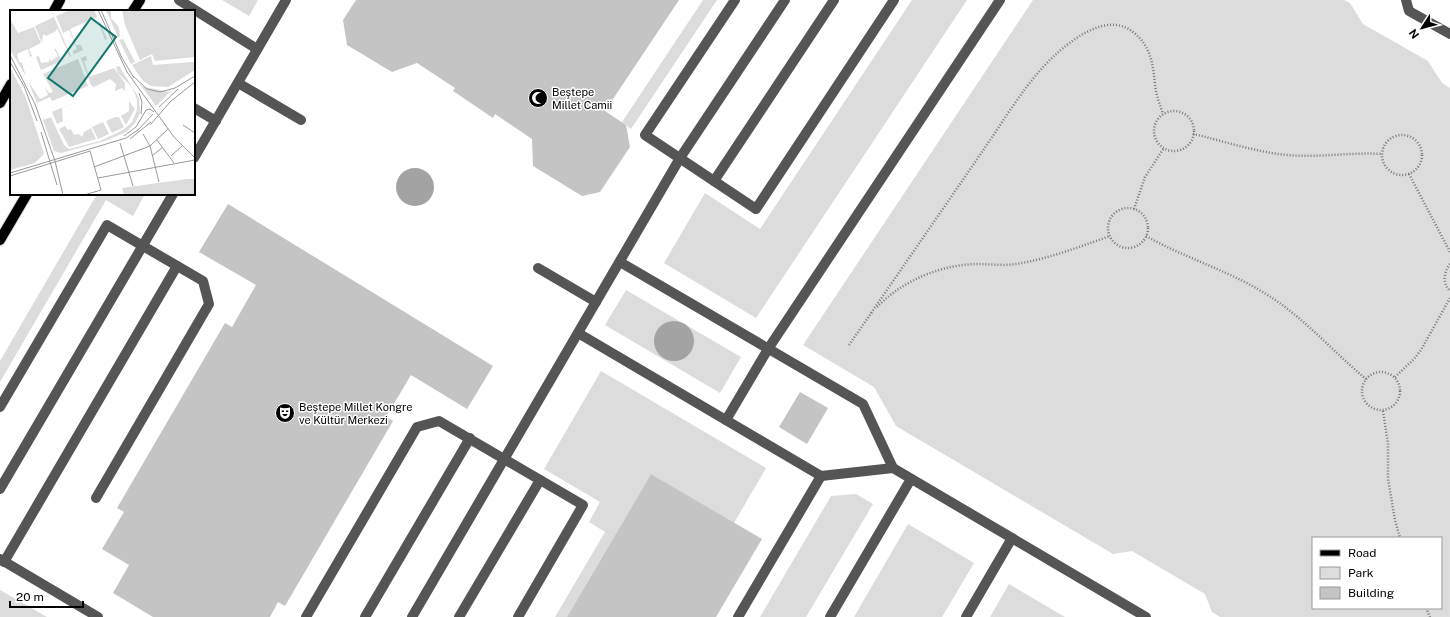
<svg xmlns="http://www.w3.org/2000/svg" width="1450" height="617" font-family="'Public Sans',sans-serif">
  <rect width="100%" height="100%" fill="#fff"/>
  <!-- green -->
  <g fill="#dcdcdc" fill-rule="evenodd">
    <polygon points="222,0 258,0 249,16"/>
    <polygon points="703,0 717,0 631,129 622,122"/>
    <polygon points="912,0 967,0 756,318 664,263 705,193 760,229"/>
    <path d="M 1033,0 L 1344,0 L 1350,3 L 1363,24 L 1428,61 L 1442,83 L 1450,88 L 1450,617 L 1220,617 L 1212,612 L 1205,594 L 1132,551 L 1113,554 L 896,426 L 874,387 L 803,345 ZM 1313,538 L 1441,538 L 1441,608 L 1313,608 Z"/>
    <polygon points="97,194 145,194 133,216 106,200 0,382 0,361"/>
    <polygon points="626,290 741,357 720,393 605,325"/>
    <polygon points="601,371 766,468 734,523 651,474 567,617 555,617 605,532 589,522 600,502 544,469"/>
    <polygon points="856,494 873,504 806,617 760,617 831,496"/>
    <polygon points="908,524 974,563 942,617 854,617"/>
    <polygon points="1009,584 1065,617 990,617"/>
    <polygon points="0,590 47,617 0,617"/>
  </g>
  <!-- water -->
  <g fill="#a3a3a3">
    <circle cx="415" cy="187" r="19"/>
    <circle cx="674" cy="341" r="20"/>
  </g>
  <!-- building -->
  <g fill="#c4c4c4">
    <polygon points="356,0 679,0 605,111 626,125 630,147 600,192 582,196 533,166 532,139 495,114 493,118 453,91 455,88 417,63 392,72 347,45 343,20"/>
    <polygon points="228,204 493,366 467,409 411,375 386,417 393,421 285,606 278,602 270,617 153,617 113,593 129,565 102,549 124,512 117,508 225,323 232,327 256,285 199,252"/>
    <polygon points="800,392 828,408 807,444 779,427"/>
    <polygon points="651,474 762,539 716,617 567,617"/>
  </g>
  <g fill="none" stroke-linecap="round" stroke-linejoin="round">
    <defs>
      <g id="major">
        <polyline points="54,11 60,0"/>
        <polyline points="133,11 140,0"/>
        <polyline points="0,103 11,84"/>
        <polyline points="0,240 27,194"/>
      </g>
    </defs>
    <!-- major casing -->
    <use href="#major" stroke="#dbdbdb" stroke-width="12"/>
    <!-- path -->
    <g stroke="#777" stroke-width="2.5" stroke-dasharray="1 2" stroke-linecap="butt">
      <circle cx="1174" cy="131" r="20"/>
      <path d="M 1193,134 C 1224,141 1255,152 1287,155 C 1318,158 1350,152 1382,154"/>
      <circle cx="1402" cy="155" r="20"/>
      <polyline points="1409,174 1450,252"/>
      <circle cx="1128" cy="228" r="20"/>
      <polyline points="1134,209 1145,177 1164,148"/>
      <path d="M 1146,236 C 1183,257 1224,269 1261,291 C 1301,314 1331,350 1366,379"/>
      <path d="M 1450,264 C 1444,272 1442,283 1450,291"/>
      <path d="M 877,307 C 902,281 940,265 976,264 C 989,264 1003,266 1016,264 C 1048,259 1079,247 1110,236"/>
      <path d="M 871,313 C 909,258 947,203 984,149 C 1006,117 1027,81 1055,55 C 1074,38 1108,12 1133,32 C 1151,46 1153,64 1155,85 C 1156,95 1160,105 1163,114"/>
      <polyline points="849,345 872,312"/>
      <circle cx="1381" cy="391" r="19"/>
      <polyline points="1395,377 1414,359 1421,350 1450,298"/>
      <polyline points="1383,411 1388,444 1388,479 1395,520 1400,538"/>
      <polyline points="1426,608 1430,617"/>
    </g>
    <!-- minor -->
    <g stroke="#555" stroke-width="10">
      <polyline points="179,0 257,49"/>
      <polyline points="735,0 645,135 756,209 894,0"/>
      <polyline points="1406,0 1409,11 1450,34"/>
      <polyline points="238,83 301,120"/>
      <polyline points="194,108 216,121"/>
      <polyline points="194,158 286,0"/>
      <polyline points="714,181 834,0"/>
      <polyline points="620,262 863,404 893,468 1146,617"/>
      <polyline points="538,268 596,302"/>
      <polyline points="578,333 821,476 893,468"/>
      <polyline points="0,407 107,225 203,281 209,304 96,498"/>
      <polyline points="726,420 768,349 1000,0"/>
      <polyline points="0,489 173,194"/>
      <polyline points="0,559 98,617"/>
      <polyline points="4,562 177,266"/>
      <polyline points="306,617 417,427 439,421 583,505 518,617"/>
      <polyline points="365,617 470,438"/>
      <polyline points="412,617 680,158 785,0"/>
      <polyline points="459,617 540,480"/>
      <polyline points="738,617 821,476"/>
      <polyline points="830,617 911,479"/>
      <polyline points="966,617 1012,538"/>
    </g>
    <!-- major -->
    <use href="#major" stroke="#000" stroke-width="10"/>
  </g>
  <!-- icons -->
  <defs>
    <symbol id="mosque-disc" viewBox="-11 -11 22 22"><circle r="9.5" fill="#000" stroke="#fff"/><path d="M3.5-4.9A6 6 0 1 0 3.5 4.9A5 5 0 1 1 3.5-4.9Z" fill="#fff"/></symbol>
    <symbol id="theatre-disc" viewBox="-11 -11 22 22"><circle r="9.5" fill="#000" stroke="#fff"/><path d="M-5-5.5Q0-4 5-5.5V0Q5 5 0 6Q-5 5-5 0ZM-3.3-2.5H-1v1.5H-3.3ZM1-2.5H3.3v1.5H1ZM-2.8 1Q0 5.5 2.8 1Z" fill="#fff"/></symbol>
  </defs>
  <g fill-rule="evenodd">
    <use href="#mosque-disc" x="527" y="87" width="22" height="22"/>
    <use href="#theatre-disc" x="274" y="402" width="22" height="22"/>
  </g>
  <g text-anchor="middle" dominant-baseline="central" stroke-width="3" stroke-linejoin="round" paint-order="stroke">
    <!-- poi labels -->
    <g font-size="11" fill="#000" stroke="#fff" text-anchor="start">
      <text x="552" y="92">Beştepe<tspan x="552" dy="13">Millet Camii</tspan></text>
      <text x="299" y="407">Beştepe Millet Kongre<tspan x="299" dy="13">ve Kültür Merkezi</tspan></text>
    </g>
  </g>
  <!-- overview -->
  <g transform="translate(10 10)">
    <rect width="185" height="185" fill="#fff"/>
    <path d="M 60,0 L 84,0 L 97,29 L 95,30 L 87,7 L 60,19 L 66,35 L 71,35 L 73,40 L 64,44 L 63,41 L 67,39 L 59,20 L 53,23 L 46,6 ZM 96,0 L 101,0 L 101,8 L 109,17 L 110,26 L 108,27 ZM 112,0 L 185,0 L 185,47 L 145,51 L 142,44 L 130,50 L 115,15 ZM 44,7 L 61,46 L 60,47 L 47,18 L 46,21 L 36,26 L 33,24 L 32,33 L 25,16 ZM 0,9 L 8,23 L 24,17 L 31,33 L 19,39 L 22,46 L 20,47 L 18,39 L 7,44 L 9,52 L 13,53 L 12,54 L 16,66 L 0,40 ZM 113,29 L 125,52 L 121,54 L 109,30 ZM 44,39 L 46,39 L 52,51 L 31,60 L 26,47 L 29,46 L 31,53 L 39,52 L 39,49 L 41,54 L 39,49 L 41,51 L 48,46 ZM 76,46 L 77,50 L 74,51 L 79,67 L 104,58 L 115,73 L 115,81 L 112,78 L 105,81 L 106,74 L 100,69 L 84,77 L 81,75 L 71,48 ZM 141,46 L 143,55 L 183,52 L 185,53 L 185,60 L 158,77 L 141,76 L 133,71 L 122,55 ZM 68,49 L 78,76 L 42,91 L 40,87 L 27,93 L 18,71 L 30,89 L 38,85 L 35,77 L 39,83 L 43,82 L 33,64 ZM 109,56 L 129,88 L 130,103 L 125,113 L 116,122 L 95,131 L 51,143 L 44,141 L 33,110 L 41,107 L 54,135 L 59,139 L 90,131 L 113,120 L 122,112 L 127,100 L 127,89 L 122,77 L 108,63 L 106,57 ZM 0,57 L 16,88 L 34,144 L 25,153 L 0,160 ZM 129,73 L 134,77 L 160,82 L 146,96 ZM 67,91 L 52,98 L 53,111 L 47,114 L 42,102 ZM 119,91 L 125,99 L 116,115 L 111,106 L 119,101 ZM 105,107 L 109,107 L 114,117 L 102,123 L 96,111 ZM 93,112 L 99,124 L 88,129 L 82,117 ZM 55,116 L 58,120 L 61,119 L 64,125 L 69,124 L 72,127 L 74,122 L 81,118 L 86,129 L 59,137 L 49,119 ZM 177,169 L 185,169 L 185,185 L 114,185 L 112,178 Z" fill="#dcdcdc"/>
    <path fill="none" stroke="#999" stroke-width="1" d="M 88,0 L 117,62 L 164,127 L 185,148M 91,0 L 112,48 L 124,68M 0,45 L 25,94 L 45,151 L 53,185M 0,52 L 14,76 L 27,111M 123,66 L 137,79 L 150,82 L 165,78 L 185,66M 129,83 L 132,92 L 131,104M 149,97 L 168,79M 140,115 L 161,91 L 185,72M 173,115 L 185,123M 31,122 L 47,175M 133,124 L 140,136 L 149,172M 114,126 L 126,117 L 136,100 L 140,99 L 144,102M 120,129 L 141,112M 147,130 L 164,153M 110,133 L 123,176M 80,141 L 91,180M 143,145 L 153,137M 161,146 L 172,136M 84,157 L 140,136 L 158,119M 0,163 L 116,128 L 128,120 L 143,104M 0,166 L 80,141M 88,168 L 185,150M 74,185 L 91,180"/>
    <path fill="#0f766e" fill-opacity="0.15" stroke="#0f766e" stroke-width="2" d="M 81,8 L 106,27 L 63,86 L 38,68 Z"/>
    <rect width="185" height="185" fill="none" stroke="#000" stroke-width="2"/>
  </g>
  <!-- legend -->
  <rect x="1312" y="537" width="130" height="72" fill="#ffffff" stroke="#999999"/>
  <rect x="1320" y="550" width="20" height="6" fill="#000000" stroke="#999999"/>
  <text x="1348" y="557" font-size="12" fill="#000000">Road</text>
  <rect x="1320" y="567" width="20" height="12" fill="#dcdcdc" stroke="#999999"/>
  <text x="1348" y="577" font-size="12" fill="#000000">Park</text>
  <rect x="1320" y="587" width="20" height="12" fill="#c4c4c4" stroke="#999999"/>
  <text x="1348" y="597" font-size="12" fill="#000000">Building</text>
  <!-- north arrow -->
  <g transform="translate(1422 28) rotate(234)" stroke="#ffffff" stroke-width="3" paint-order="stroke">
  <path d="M0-3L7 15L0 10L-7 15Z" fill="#000000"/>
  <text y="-6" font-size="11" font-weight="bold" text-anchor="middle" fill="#000000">N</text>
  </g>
  <!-- scale -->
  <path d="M10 601v6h73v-6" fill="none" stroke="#000000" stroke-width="2"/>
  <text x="16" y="601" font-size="12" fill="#000000" stroke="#ffffff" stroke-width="3" paint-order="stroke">20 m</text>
</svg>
